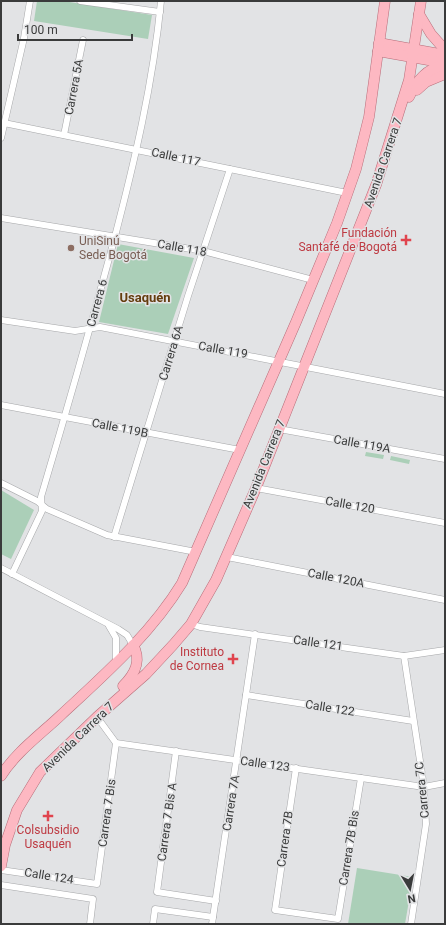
<svg xmlns="http://www.w3.org/2000/svg" width="446" height="925" font-family="Roboto,sans-serif">
  <rect width="100%" height="100%" fill="#e2e3e5"/>
  <!-- green -->
  <g fill="#abcfb8">
    <polygon points="37,1 63,1 152,15 148,39 34,21"/>
    <polygon points="118,244 194,258 168,334 99,322"/>
    <polygon points="366,452 384,455 383,459 365,456"/>
    <polygon points="391,456 410,460 409,464 390,460"/>
    <polygon points="1,490 34,510 11,559 1,554"/>
    <polygon points="357,868 413,877 405,924 348,924"/>
  </g>
  <g fill="none" stroke-linecap="round" stroke-linejoin="round">
    <defs>
      <g id="street">
        <polyline points="80,1 160,12"/>
        <polyline points="4,123 347,193"/>
        <polyline points="64,135 83,40"/>
        <polyline points="1,138 24,38 30,1"/>
        <polyline points="1,218 203,251 313,280"/>
        <polyline points="1,320 75,331 100,327 445,394"/>
        <polyline points="1,405 240,450"/>
        <polyline points="279,429 445,459"/>
        <polyline points="1,483 37,501 47,509 107,535 196,552"/>
        <polyline points="256,488 445,523"/>
        <polyline points="114,537 188,296 230,169"/>
        <polyline points="227,557 445,600"/>
        <polyline points="1,568 118,629 127,635 133,645"/>
        <path d="M 12,574 L 42,511 L 41,497 C 66,413 90,329 113,244 C 134,164 153,84 161,1"/>
        <polyline points="191,624 200,627 404,656 445,650"/>
        <polyline points="109,626 116,638 116,662"/>
        <polyline points="404,656 424,787 426,824 411,924"/>
        <polyline points="246,695 413,721"/>
        <polyline points="97,717 116,743 424,787 445,783"/>
        <polyline points="176,751 157,892 216,901"/>
        <polyline points="296,768 275,910 338,919 361,778"/>
        <polyline points="1,870 97,884 116,743"/>
        <polyline points="1,885 93,899 90,924"/>
        <polyline points="153,924 155,909 213,917"/>
        <polyline points="212,924 255,634"/>
      </g>
      <g id="primary">
        <polyline points="419,14 431,34 445,50"/>
        <polyline points="379,43 445,55"/>
        <polyline points="378,51 445,63"/>
        <polyline points="417,90 426,82 445,74"/>
        <path d="M 409,97 C 417,80 426,69 445,65"/>
        <path d="M 123,686 C 135,674 142,661 133,645"/>
        <path d="M 1,776 C 15,753 41,734 61,715 C 104,675 151,634 182,583 L 296,322 L 337,223 L 356,169 L 369,117 L 385,1"/>
        <polyline points="1,866 5,845 17,810 40,772 97,717 146,674 173,645 191,624 216,580 256,488 376,185 409,80 421,1"/>
      </g>
    </defs>
    <!-- street casing -->
    <use href="#street" stroke="#a6a7a9" stroke-width="7"/>
    <!-- primary casing -->
    <use href="#primary" stroke="#b76d79" stroke-width="11"/>
    <!-- street -->
    <use href="#street" stroke="#fff" stroke-width="6"/>
    <!-- primary -->
    <use href="#primary" stroke="#fdb8c2" stroke-width="10"/>
  </g>
  <!-- markers -->
  <g fill="#e0444e" stroke="#e2e3e5" stroke-width="1.5">
    <path d="M404 234h4v4h4v4h-4v4h-4v-4h-4v-4h4z"/>
    <path d="M231 653h4v4h4v4h-4v4h-4v-4h-4v-4h4z"/>
    <path d="M46 810h4v4h4v4h-4v4h-4v-4h-4v-4h4z"/>
  </g>
  <circle fill="#8d6e63" stroke="#e2e3e5" stroke-width="1.5" cx="71" cy="248" r="4"/>
  <g text-anchor="middle" dominant-baseline="central" stroke-width="3" stroke-linejoin="round" paint-order="stroke">
    <!-- street labels -->
    <g font-size="12" fill="#3a3b3b" stroke="#e2e3e5">
      <text transform="translate(74 87) rotate(-79)">Carrera 5A</text>
      <text transform="translate(176 157) rotate(12)">Calle 117</text>
      <text transform="translate(383 163) rotate(-71)">Avenida Carrera 7</text>
      <text transform="translate(182 248) rotate(10)">Calle 118</text>
      <text transform="translate(97 303) rotate(-75)">Carrera 6</text>
      <text transform="translate(223 350) rotate(10)">Calle 119</text>
      <text transform="translate(171 353) rotate(-73)">Carrera 6A</text>
      <text transform="translate(120 428) rotate(11)">Calle 119B</text>
      <text transform="translate(362 444) rotate(10)">Calle 119A</text>
      <text transform="translate(264 464) rotate(-68)">Avenida Carrera 7</text>
      <text transform="translate(350 505) rotate(10)">Calle 120</text>
      <text transform="translate(336 578) rotate(11)">Calle 120A</text>
      <text transform="translate(318 643) rotate(8)">Calle 121</text>
      <text transform="translate(330 708) rotate(9)">Calle 122</text>
      <text transform="translate(78 737) rotate(-44)">Avenida Carrera 7</text>
      <text transform="translate(265 764) rotate(8)">Calle 123</text>
      <text transform="translate(422 790) rotate(-96)">Carrera 7C</text>
      <text transform="translate(231 803) rotate(-81)">Carrera 7A</text>
      <text transform="translate(107 813) rotate(-82)">Carrera 7 Bis</text>
      <text transform="translate(167 822) rotate(-82)">Carrera 7 Bis A</text>
      <text transform="translate(285 839) rotate(-82)">Carrera 7B</text>
      <text transform="translate(349 848) rotate(-81)">Carrera 7B Bis</text>
      <text transform="translate(49 876) rotate(9)">Calle 124</text>
    </g>
    <!-- health labels -->
    <g font-size="12" fill="#be3a42" stroke="#e2e3e5" text-anchor="end">
      <text x="397" y="233">Fundación<tspan x="397" dy="14">Santafé de Bogotá</tspan></text>
      <text x="224" y="652">Instituto<tspan x="224" dy="14">de Cornea</tspan></text>
      <text x="48" y="830" text-anchor="middle">Colsubsidio<tspan x="48" dy="14">Usaquén</tspan></text>
    </g>
    <!-- education labels -->
    <g font-size="12" fill="#785e54" stroke="#e2e3e5" text-anchor="start">
      <text x="79" y="241">UniSinú<tspan x="79" dy="14">Sede Bogotá</tspan></text>
    </g>
    <!-- neighbourhood labels -->
    <g font-size="13" font-weight="bold" fill="#643d0e" stroke="#e2e3e5">
      <text x="145" y="297">Usaquén</text>
    </g>
  </g>
  <!-- border -->
  <rect width="446" height="925" fill="none" stroke="#3a3b3b" stroke-width="4"/>
  <!-- north arrow -->
  <g transform="translate(410 889) rotate(170)" stroke="#e2e3e5" stroke-width="3" paint-order="stroke">
  <path d="M0-3L7 15L0 10L-7 15Z" fill="#3a3b3b"/>
  <text y="-6" font-size="11" font-weight="bold" text-anchor="middle" fill="#3a3b3b">N</text>
  </g>
  <!-- scale -->
  <path d="M18 34v6h114v-6" fill="none" stroke="#3a3b3b" stroke-width="2"/>
  <text x="24" y="34" font-size="12" fill="#3a3b3b" stroke="#e2e3e5" stroke-width="3" paint-order="stroke">100 m</text>
</svg>
